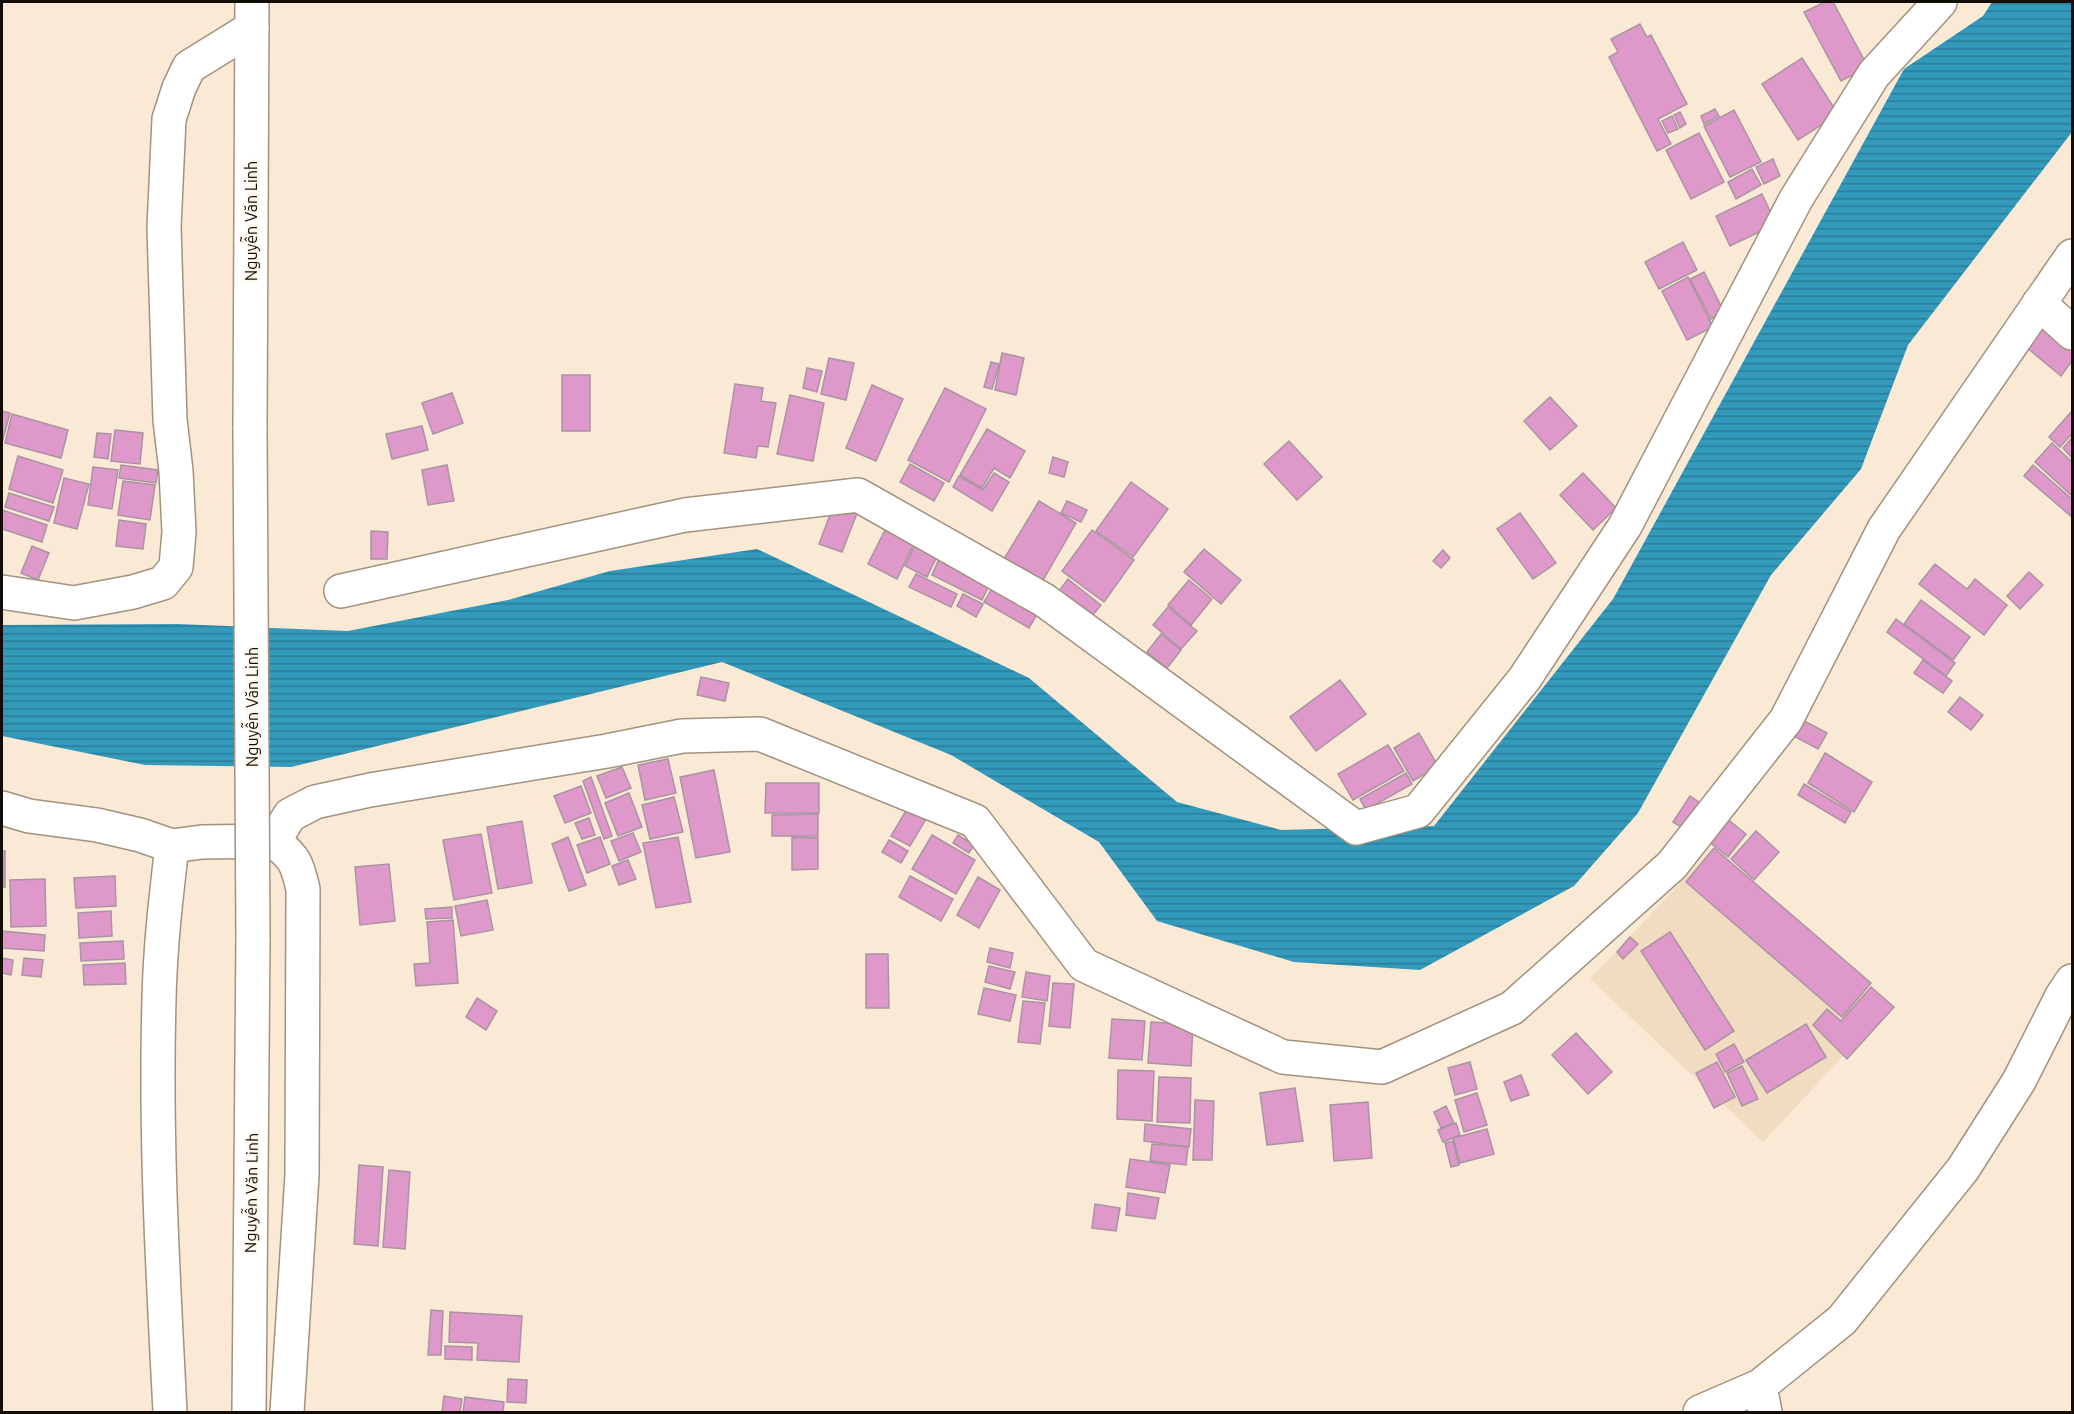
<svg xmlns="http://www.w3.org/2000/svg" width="2074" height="1414" font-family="Ubuntu,sans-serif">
  <defs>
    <pattern id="water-rules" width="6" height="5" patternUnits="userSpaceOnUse" patternTransform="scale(1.5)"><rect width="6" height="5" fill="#339abc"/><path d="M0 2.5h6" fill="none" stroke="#2a7c97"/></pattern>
  </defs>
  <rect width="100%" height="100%" fill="#fae9d4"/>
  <!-- built -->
  <polygon fill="#f2dcc1" points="1711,850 1884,1012 1763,1142 1590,979"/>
  <!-- water -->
  <polygon fill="url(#water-rules)" points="1992,2 2072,2 2072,132 1908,345 1861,469 1771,575 1638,813 1574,886 1420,970 1294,962 1157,921 1099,842 951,755 722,662 291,767 145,765 2,736 2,625 178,624 348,631 508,600 610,571 757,549 1029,678 1177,802 1281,830 1434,826 1613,599 1904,69 1983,16"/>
  <!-- building -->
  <g fill="#de98c9" stroke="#aa94a3" stroke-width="1.5">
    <polygon points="1825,2 1833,2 1868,67 1841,81 1804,12"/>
    <polygon points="1640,24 1647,37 1651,35 1687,104 1658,119 1671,144 1657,151 1609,57 1618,52 1611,39"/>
    <polygon points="1802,58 1838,114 1798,140 1762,84"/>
    <polygon points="1715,109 1719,116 1704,124 1701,116"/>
    <polygon points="1734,110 1761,162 1730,177 1704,126"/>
    <polygon points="1680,112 1686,124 1680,128 1674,115"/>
    <polygon points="1672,116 1678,129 1668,133 1662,121"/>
    <polygon points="1699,133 1724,182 1691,199 1666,150"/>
    <polygon points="1773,159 1780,176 1764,184 1756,167"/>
    <polygon points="1752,169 1761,185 1736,199 1728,182"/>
    <polygon points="1762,194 1776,224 1730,246 1716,216"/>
    <polygon points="1683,242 1697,270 1659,289 1645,262"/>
    <polygon points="1704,272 1724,312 1711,319 1690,279"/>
    <polygon points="1688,277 1713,327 1687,340 1662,291"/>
    <polygon points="2043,326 2072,350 2072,361 2061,376 2026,347"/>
    <polygon points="1002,353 1024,358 1016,395 995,390"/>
    <polygon points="829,358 854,363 846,400 821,394"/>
    <polygon points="991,362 999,364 992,389 984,387"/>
    <polygon points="807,368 822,371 817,392 803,388"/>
    <rect x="562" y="375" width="28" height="56"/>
    <polygon points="735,384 763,388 761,401 776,403 768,447 758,446 756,458 724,453"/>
    <polygon points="872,385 903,399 876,461 846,448"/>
    <polygon points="945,388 986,409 949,482 908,460"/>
    <polygon points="452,393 463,423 433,434 422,403"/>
    <polygon points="790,395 824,403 813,461 777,454"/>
    <polygon points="1550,397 1577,426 1550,450 1524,421"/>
    <polygon points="2,411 10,413 2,443"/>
    <polygon points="2072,411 2072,434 2060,447 2049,437"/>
    <polygon points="12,414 68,430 61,458 5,443"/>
    <polygon points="422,426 428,450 392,459 386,434"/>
    <polygon points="987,429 1025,451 1010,478 994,468 982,488 960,475"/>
    <polygon points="115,430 143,433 140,464 111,461"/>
    <polygon points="97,433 111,434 108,459 94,457"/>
    <polygon points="2072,438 2072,458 2063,448"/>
    <polygon points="1289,441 1322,477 1297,500 1264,464"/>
    <polygon points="2052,443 2072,462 2072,496 2035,462"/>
    <polygon points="18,456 63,470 53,503 9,489"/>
    <polygon points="1053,457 1068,462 1064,477 1049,473"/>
    <polygon points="910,464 944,483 934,501 900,482"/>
    <polygon points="121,465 158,470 156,483 119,478"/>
    <polygon points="447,465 454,501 428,505 422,470"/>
    <polygon points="2033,465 2072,499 2072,517 2024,476"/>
    <polygon points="93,467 118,470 112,509 88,505"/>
    <polygon points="994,473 1009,482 992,511 953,487 959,476 983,490"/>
    <polygon points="1583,473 1616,508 1593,530 1560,495"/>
    <polygon points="64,478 89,484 77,529 54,523"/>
    <polygon points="123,481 155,485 150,520 118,515"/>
    <polygon points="1131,482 1168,509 1133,557 1096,531"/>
    <polygon points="9,493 54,507 49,521 5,507"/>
    <polygon points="836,499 859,508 842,552 819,544"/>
    <polygon points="1039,501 1076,523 1042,582 1004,559"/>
    <polygon points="1067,501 1087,510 1081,522 1061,513"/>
    <polygon points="2,510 47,525 42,542 2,529"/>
    <polygon points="1520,513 1556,563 1533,579 1497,529"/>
    <polygon points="119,520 146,524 143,549 116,546"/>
    <polygon points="890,520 918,535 897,579 868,564"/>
    <polygon points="1092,530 1134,560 1104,602 1062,571"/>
    <polygon points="371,531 388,532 387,559 371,559"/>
    <polygon points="920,535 942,546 927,577 905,566"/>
    <polygon points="32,546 49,553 38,580 21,573"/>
    <polygon points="1204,549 1241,580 1221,604 1184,572"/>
    <polygon points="1443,550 1450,558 1441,568 1433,561"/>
    <polygon points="942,552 993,577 982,600 932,575"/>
    <polygon points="1935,564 1967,589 1975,579 2007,605 1984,635 1919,584"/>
    <polygon points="2029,572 2043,585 2020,609 2007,596"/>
    <polygon points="916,574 957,594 951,607 909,587"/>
    <polygon points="1068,579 1101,605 1091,617 1058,592"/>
    <polygon points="997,580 1042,606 1029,628 984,602"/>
    <polygon points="1189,580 1212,599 1191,625 1168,605"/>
    <polygon points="963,594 983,604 976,617 957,606"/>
    <polygon points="1921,600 1970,637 1953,660 1904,624"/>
    <polygon points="1168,607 1197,631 1181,649 1153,625"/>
    <polygon points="1896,619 1955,663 1946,676 1887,632"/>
    <polygon points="1161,634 1181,650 1167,668 1147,652"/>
    <polygon points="1923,660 1952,681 1943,693 1914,673"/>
    <polygon points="701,677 729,683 725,701 697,695"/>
    <polygon points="1340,680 1366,714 1316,751 1290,717"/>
    <polygon points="1960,697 1983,715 1971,730 1948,712"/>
    <polygon points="1795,716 1827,733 1818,749 1786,732"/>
    <polygon points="1419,733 1438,766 1413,781 1394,748"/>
    <polygon points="1388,745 1404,771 1353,800 1338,774"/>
    <polygon points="1825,753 1872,782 1854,812 1808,783"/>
    <polygon points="668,759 676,793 645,800 638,765"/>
    <polygon points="622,767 631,788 606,798 597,776"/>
    <polygon points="714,770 730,852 696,858 680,777"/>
    <polygon points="1406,773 1412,784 1366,810 1360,799"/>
    <polygon points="591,777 612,836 604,839 583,781"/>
    <polygon points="766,783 819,783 819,813 765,813"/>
    <polygon points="1804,784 1851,812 1845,823 1798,795"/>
    <polygon points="581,786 591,813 565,823 554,796"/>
    <polygon points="629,793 642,827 618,836 605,803"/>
    <polygon points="1690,796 1708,808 1692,834 1673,822"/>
    <polygon points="674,797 683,832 650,839 642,805"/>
    <polygon points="907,809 926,819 910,846 891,836"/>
    <polygon points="818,814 818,836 772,836 772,815"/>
    <polygon points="589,818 595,835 582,839 575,823"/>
    <polygon points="1726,818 1746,834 1728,857 1708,841"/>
    <polygon points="522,821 532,883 498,889 487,827"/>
    <polygon points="1756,831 1779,852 1754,880 1731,859"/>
    <polygon points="633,833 641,852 619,861 611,841"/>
    <polygon points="481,834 492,893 454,900 443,840"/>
    <polygon points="932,835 975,860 956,894 912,869"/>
    <polygon points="958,835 974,845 969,853 953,843"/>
    <polygon points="568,837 586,885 569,891 552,844"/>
    <polygon points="600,837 610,864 587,873 577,845"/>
    <polygon points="678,837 691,902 656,908 643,843"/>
    <polygon points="792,837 818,838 818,869 792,870"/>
    <polygon points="889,840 908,851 901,863 882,852"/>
    <polygon points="1714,848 1871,983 1842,1017 1686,882"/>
    <rect x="2" y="851" width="3" height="36"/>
    <polygon points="628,860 636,879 619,885 612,866"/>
    <polygon points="389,864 395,921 360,925 355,867"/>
    <polygon points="115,876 116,906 76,908 74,878"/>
    <polygon points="910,876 953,899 941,921 899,897"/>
    <polygon points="978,877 1000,890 979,928 957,915"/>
    <polygon points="45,879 46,926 11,927 10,880"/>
    <polygon points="487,900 493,930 461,936 455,906"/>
    <polygon points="452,907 452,918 426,919 425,909"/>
    <polygon points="111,911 112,936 79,938 78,913"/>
    <polygon points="453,920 458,983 416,986 414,964 430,963 427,922"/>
    <polygon points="2,931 45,935 44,951 2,948"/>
    <polygon points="1670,932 1734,1031 1705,1050 1641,951"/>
    <polygon points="1630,937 1638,944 1623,959 1617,952"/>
    <polygon points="123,941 124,959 81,961 80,943"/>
    <polygon points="990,948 1013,953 1010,968 987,962"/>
    <polygon points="866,954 888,954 889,1008 866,1008"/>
    <polygon points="2,958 13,960 11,975 2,973"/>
    <polygon points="24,958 43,960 41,977 22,975"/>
    <polygon points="125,963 126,984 84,985 83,965"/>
    <polygon points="989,966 1015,972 1010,989 985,982"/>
    <polygon points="1026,972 1050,976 1047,1001 1022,997"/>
    <polygon points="1053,983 1074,984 1070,1028 1049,1026"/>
    <polygon points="1871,987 1894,1007 1847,1059 1813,1025 1827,1009 1841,1021"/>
    <polygon points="984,988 1016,995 1010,1021 978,1014"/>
    <polygon points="477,998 497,1011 486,1030 466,1017"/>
    <polygon points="1023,1001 1045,1003 1040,1044 1018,1042"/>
    <polygon points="1112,1019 1145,1021 1142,1060 1109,1058"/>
    <polygon points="1151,1022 1193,1025 1191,1066 1148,1063"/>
    <polygon points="1806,1024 1826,1057 1767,1093 1746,1060"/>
    <polygon points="1576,1033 1612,1072 1588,1094 1552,1055"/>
    <polygon points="1734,1044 1744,1062 1725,1072 1716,1054"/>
    <polygon points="1470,1062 1477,1089 1455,1095 1448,1068"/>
    <polygon points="1717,1062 1735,1097 1714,1108 1696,1073"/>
    <polygon points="1742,1066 1758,1099 1742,1106 1727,1073"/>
    <polygon points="1118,1070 1154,1071 1152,1121 1117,1119"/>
    <polygon points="1521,1075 1529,1095 1511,1101 1504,1082"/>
    <polygon points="1159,1077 1191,1078 1190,1123 1157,1122"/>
    <polygon points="1295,1088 1303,1141 1267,1145 1260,1093"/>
    <polygon points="1477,1093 1487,1125 1464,1132 1455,1100"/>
    <polygon points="1195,1100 1214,1101 1212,1160 1193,1160"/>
    <polygon points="1368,1102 1372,1158 1334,1161 1330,1105"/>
    <polygon points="1446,1106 1454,1123 1441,1128 1434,1112"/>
    <polygon points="1456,1123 1460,1135 1443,1142 1438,1130"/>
    <polygon points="1145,1124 1191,1129 1189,1147 1144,1141"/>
    <polygon points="1487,1129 1494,1154 1460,1163 1453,1138"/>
    <polygon points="1453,1141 1459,1165 1451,1167 1445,1143"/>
    <polygon points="1152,1144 1188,1147 1186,1165 1150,1161"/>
    <polygon points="1130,1159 1170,1165 1165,1193 1126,1187"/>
    <polygon points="359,1165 383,1167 378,1246 354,1244"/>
    <polygon points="389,1170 410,1172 405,1249 383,1247"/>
    <polygon points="1128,1193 1159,1198 1155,1219 1126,1215"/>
    <polygon points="1095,1204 1120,1208 1116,1231 1092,1228"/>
    <polygon points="431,1310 443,1311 441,1355 428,1355"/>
    <polygon points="450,1312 522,1316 519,1362 477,1360 478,1343 449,1342"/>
    <polygon points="445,1346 472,1347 472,1360 445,1359"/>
    <polygon points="508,1379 527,1380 526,1403 507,1402"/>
    <polygon points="444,1396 462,1399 460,1412 442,1412"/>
    <polygon points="465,1397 504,1402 503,1412 463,1412"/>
  </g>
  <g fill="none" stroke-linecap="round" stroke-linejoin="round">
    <defs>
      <g id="minor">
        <polyline points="2039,303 2072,333"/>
        <polyline points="341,591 685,515 858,495 1044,600 1356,828 1418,811 1525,678 1625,526 1796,199 1874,74 1940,2"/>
        <polyline points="2,592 74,603 133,592 163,583 176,567 179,532 176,471 170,420 164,227 169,119 179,88 189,67 252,28"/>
        <path d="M 2,808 L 29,816 L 97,825 L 140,835 L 172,846 L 202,842 L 274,841 C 295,858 297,863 303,889 L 302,1175 L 287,1412"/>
        <polyline points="274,841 290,815 315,802 370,790 607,751 682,736 760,734 975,821 1084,965 1283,1057 1382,1067 1512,1008 1672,865 1786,720 1884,529 2072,256"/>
        <polyline points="1760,1386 1765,1412"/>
        <path d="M 170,1412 C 163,1275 155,1137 159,1000 C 160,948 166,897 172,846"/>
        <polyline points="1700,1412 1760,1386 1842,1320 1963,1169 2019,1081 2062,996 2072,981"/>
      </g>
      <g id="highway">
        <polyline points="250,429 252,2"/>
        <polyline points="249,1412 253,938"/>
      </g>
    </defs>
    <!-- minor casing -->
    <use href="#minor" stroke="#a2927f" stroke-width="36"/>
    <!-- highway casing -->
    <use href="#highway" stroke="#a2927f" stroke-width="36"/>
    <!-- minor -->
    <use href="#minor" stroke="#fff" stroke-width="33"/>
    <!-- highway -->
    <use href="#highway" stroke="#fff" stroke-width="33"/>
    <defs>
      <polyline id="highway-bridge" points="250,429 253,938"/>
    </defs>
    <!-- highway-bridge casing -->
    <use href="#highway-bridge" stroke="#a2927f" stroke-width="36" stroke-linecap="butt"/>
    <!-- highway-bridge -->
    <use href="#highway-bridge" stroke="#fff" stroke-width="33"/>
  </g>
  <g text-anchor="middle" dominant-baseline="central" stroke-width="5" stroke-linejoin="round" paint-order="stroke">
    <!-- street labels -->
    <g font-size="16" fill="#120d06" stroke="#fff8ef">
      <text transform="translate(251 221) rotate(-90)">Nguyễn Văn Linh</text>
      <text transform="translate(252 707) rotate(-90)">Nguyễn Văn Linh</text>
      <text transform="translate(251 1193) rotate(-89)">Nguyễn Văn Linh</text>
    </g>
  </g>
  <!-- border -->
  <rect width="2074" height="1414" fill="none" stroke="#120d06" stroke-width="6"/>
</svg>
